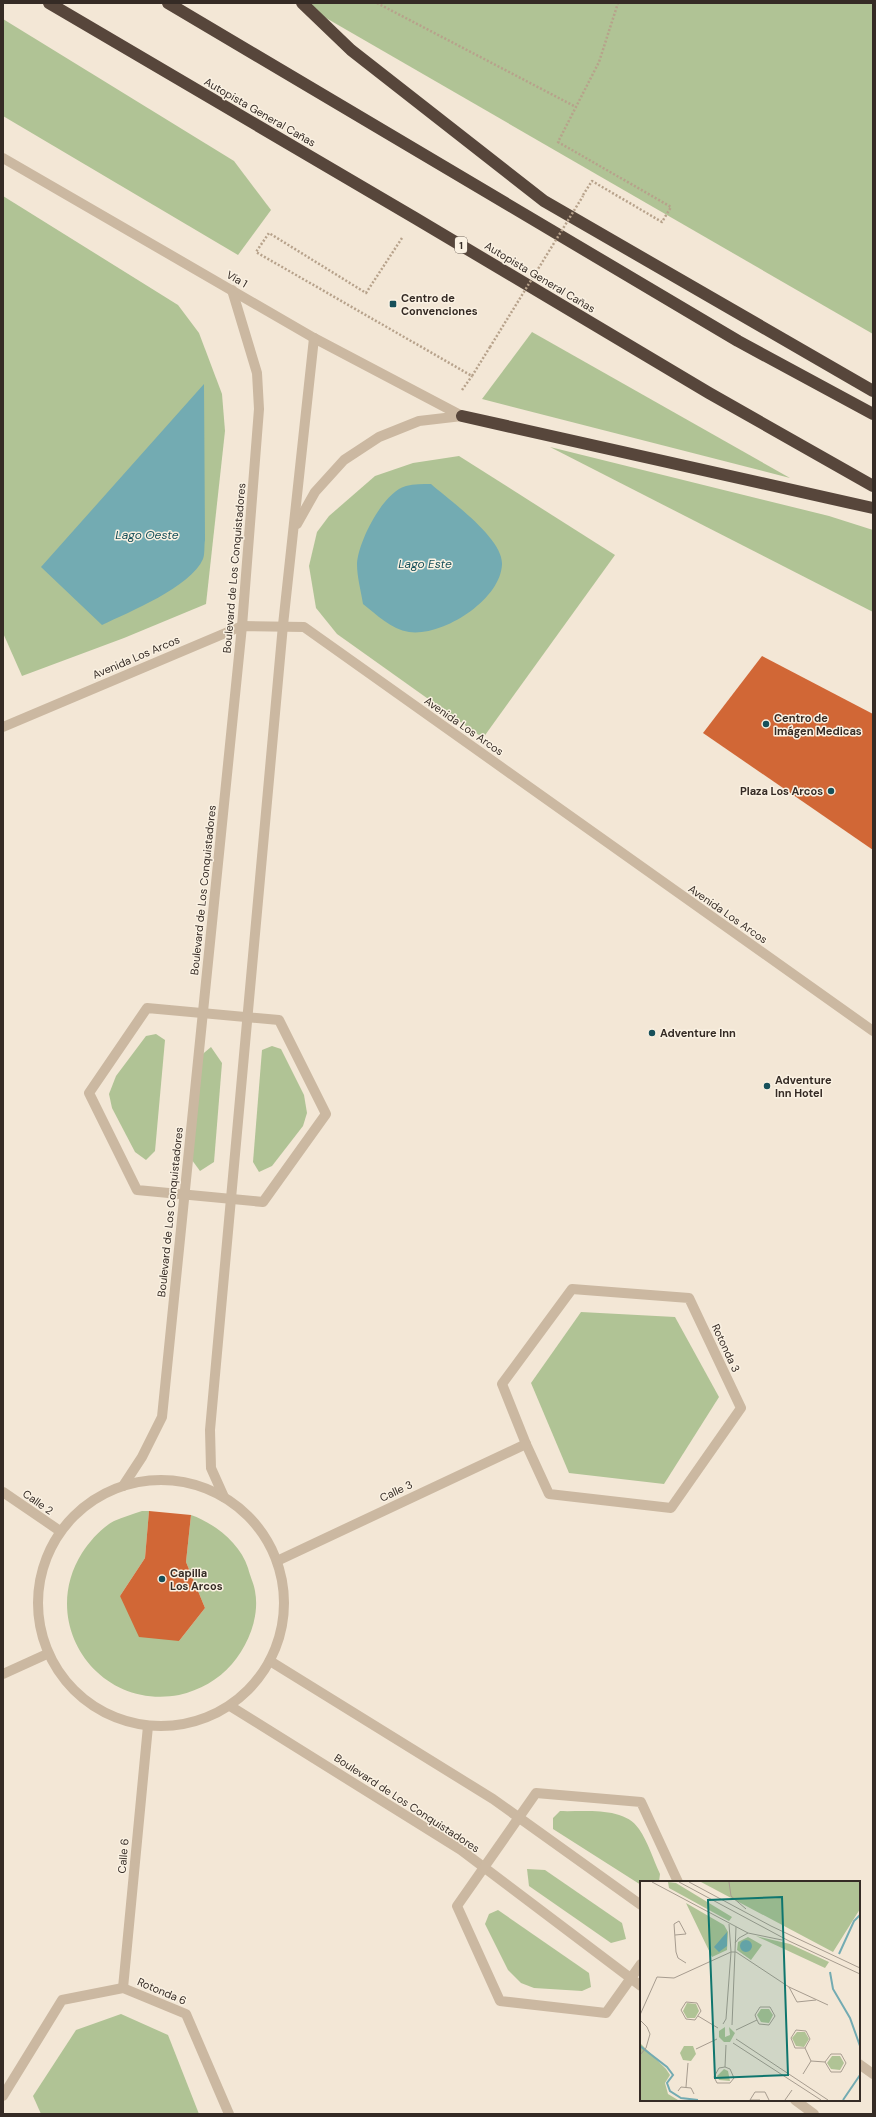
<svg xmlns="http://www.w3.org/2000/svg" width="876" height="2117" font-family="'DM Sans',sans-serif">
  <rect width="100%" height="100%" fill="#f3e7d6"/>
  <!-- green -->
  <g fill="#b0c395">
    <polygon points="300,3 873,3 873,334"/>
    <polygon points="3,19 234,161 271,210 238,255 3,116"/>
    <polygon points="3,196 178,305 199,333 222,394 225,431 206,604 124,638 22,676 3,633"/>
    <polygon points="532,332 790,478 482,399"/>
    <polygon points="550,447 829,516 873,530 873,612"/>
    <polygon points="459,456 615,555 483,738 337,634 316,608 309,566 317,532 329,516 375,476 413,463"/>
    <polygon points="156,1034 165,1040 155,1151 146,1160 135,1152 112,1108 109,1094 116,1076 146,1036"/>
    <polygon points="272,1046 281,1049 304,1095 307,1113 303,1126 272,1166 259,1172 253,1162 262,1050"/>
    <polygon points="211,1047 222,1063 214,1162 200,1171 189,1156 198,1058"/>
    <polygon points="581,1312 675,1317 719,1397 664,1484 569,1473 531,1383"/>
    <path d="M 142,1511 L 149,1511 L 145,1558 L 120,1596 L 179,1641 L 205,1608 L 186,1562 L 191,1515 C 214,1523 240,1543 248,1568 C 250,1576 254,1584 255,1591 C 260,1617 248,1645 232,1664 C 218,1680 200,1690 179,1695 C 97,1710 38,1623 82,1553 C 90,1541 101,1528 114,1521 C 123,1517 133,1514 142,1511 Z"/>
    <path d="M 560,1811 C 584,1812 624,1806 639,1829 C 648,1842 653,1859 660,1874 L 659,1882 L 641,1882 L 641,1885 L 553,1829 L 553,1818 Z"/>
    <polygon points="527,1869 545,1870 622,1923 626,1939 611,1943 529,1886"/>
    <polygon points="498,1910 589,1973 591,1987 582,1991 534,1988 521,1983 508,1970 485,1924 489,1914"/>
    <polygon points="121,2014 168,2035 199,2114 41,2114 33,2096 76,2030"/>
  </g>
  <!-- water -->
  <g fill="#73abb2">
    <path d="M 204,384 L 205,540 C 204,546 205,554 203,559 C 191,587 129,612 102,625 L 41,567 Z"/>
    <path d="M 431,484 C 449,500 503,538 502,564 C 501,600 442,637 409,632 C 391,629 377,615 363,604 C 361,591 357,577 357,564 C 358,542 383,492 406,486 C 414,484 423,484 431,484 Z"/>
  </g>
  <!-- building -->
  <g fill="#d16736">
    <polygon points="762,656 873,714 873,850 703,733"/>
    <polygon points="149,1511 191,1515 186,1562 205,1608 179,1641 139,1637 120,1596 145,1558"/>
  </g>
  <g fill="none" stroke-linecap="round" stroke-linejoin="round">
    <!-- path -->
    <g stroke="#b7a28b" stroke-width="2.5" stroke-dasharray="2 2" stroke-linecap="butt">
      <polyline points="377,3 576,107"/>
      <polyline points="583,195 592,181 662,222 671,207 558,142 599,62 618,3"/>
      <polyline points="402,238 366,293 269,233 256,252 472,376 490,347"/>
      <polyline points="462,390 472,376"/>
    </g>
    <!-- street -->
    <g stroke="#cbb8a1" stroke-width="10">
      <polyline points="3,158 314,338 462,416"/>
      <polyline points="297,524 315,492 344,460 379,437 419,421 462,416"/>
      <polyline points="3,727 242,626 304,627 873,1031"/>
      <polygon points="147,1008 279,1020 326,1114 263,1202 137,1190 89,1093"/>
      <polygon points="572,1289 689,1298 741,1408 671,1508 549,1494 526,1444 502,1384"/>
      <circle cx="161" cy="1603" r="123"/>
      <polyline points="123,1486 142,1457 162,1417 242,626 259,409 257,373 232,290"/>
      <polyline points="3,1492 60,1531"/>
      <polyline points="224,1497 211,1468 210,1430 283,625 314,338"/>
      <polyline points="277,1561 526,1444"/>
      <polyline points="270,1661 493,1799 641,1905"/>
      <polyline points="3,1674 47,1654"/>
      <polyline points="230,1706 461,1850 641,1986"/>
      <polyline points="641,1964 606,2013 500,2001 457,1906 536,1793 641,1802 678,1882"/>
      <polyline points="123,1988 148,1726"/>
      <polyline points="859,2064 873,2074"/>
      <polyline points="3,2096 62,2000 123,1988 186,2014 229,2114"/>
      <polyline points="795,2100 814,2114"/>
    </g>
    <!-- highway -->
    <g stroke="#57463b" stroke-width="12">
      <polyline points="49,3 415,218 709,393 873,486"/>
      <polyline points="168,3 738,341 873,414"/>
      <polyline points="302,3 351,50 544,201 873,391"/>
      <polyline points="462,416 873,508"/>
    </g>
    <!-- path-bridge -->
    <polyline stroke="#b7a28b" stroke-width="2.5" stroke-dasharray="2 2" stroke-linecap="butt" points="490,347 583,196"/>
  </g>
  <!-- markers -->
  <g fill="#17505a" stroke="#faf1e2" stroke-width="1.5">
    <rect x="389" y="300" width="8" height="8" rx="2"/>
    <circle cx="766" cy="724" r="4"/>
    <circle cx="831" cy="791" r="4"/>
    <circle cx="652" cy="1033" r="4"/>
    <circle cx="767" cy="1086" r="4"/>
    <circle cx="162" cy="1579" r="4"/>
  </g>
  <g text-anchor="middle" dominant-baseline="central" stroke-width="3" stroke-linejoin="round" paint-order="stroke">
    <!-- shield labels -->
    <rect fill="#faf1e2" stroke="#70665e" stroke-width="1" x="455" y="237" width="12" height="16" rx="3"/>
    <g font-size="10" font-weight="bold" fill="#352b25">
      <text x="461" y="245">1</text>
    </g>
    <!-- street labels -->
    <g font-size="11" fill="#352b25" stroke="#faf1e2">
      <text transform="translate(260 112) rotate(30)">Autopista General Cañas</text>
      <text transform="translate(540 277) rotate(31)">Autopista General Cañas</text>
      <text transform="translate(237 279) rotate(30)">Vía 1</text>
      <text transform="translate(234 568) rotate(-85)">Boulevard de Los Conquistadores</text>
      <text transform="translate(136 657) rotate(-23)">Avenida Los Arcos</text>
      <text transform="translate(464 726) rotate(35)">Avenida Los Arcos</text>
      <text transform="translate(203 890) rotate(-84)">Boulevard de Los Conquistadores</text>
      <text transform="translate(728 914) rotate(35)">Avenida Los Arcos</text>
      <text transform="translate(170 1212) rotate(-84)">Boulevard de Los Conquistadores</text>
      <text transform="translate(726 1348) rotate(65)">Rotonda 3</text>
      <text transform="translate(396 1491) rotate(-25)">Calle 3</text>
      <text transform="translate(38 1502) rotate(35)">Calle 2</text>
      <text transform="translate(407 1803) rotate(33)">Boulevard de Los Conquistadores</text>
      <text transform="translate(123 1856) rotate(-85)">Calle 6</text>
      <text transform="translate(162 1991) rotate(23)">Rotonda 6</text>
    </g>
    <!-- poi labels -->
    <g font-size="11" font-weight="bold" fill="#352b25" stroke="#faf1e2" text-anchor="start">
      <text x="401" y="298">Centro de<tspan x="401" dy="13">Convenciones</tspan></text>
      <text x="774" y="718">Centro de<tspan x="774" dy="13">Imágen Medicas</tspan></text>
      <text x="823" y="791" text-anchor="end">Plaza Los Arcos</text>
      <text x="660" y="1033">Adventure Inn</text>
      <text x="775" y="1080">Adventure<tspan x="775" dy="13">Inn Hotel</tspan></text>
      <text x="170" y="1573">Capilla<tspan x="170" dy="13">Los Arcos</tspan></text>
    </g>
    <!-- water labels -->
    <g font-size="12" font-style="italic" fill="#17505a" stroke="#faf1e2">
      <text x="147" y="535">Lago Oeste</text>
      <text x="425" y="564">Lago Este</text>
    </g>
  </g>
  <!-- overview -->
  <g transform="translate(640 1881)">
    <rect width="220" height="220" fill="#f3e7d6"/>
    <path d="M 28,1 L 36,2 L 92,36 L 89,40 L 29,7 ZM 61,1 L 220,1 L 220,28 L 193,71 ZM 46,22 L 84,44 L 88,51 L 87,69 L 72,76 ZM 116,55 L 150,63 L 189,81 L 185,87 ZM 108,56 L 122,64 L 111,79 L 97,69 L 98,61 ZM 47,122 L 56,123 L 59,130 L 55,137 L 47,137 L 43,130 ZM 121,128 L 129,128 L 133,134 L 129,142 L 121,141 L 117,134 ZM 85,146 L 85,156 L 90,154 L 89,146 L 95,152 L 90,161 L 84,161 L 79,156 L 79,150 ZM 157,151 L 165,151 L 169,158 L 164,166 L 156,165 L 152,157 ZM 0,162 L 26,188 L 30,194 L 25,202 L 28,213 L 38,219 L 0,219 ZM 44,165 L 53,165 L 56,173 L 51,180 L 43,179 L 40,172 ZM 192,175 L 200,175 L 204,182 L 200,189 L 191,188 L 187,182 ZM 84,188 L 88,190 L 90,200 L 79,199 L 77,195 Z" fill="#b0c395"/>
    <path d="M 87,51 L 87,65 L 79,71 L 74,66 ZM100 65a6 6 0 1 1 12 0a6 6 0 1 1-12 0Z" fill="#73abb2"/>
    <path fill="none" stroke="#73abb2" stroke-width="2" d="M 199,73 L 214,40 L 220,34M 190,91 L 193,108 L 210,137 L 220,165M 0,165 L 27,186 L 33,194 L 27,202 L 30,210 L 41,217 L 58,219M 203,219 L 220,194"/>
    <path fill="none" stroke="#a79c8f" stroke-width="1" d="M 12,1 L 108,52M 39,1 L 149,60 L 220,93M 49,1 L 131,45 L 220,87M 89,1 L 91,15 L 106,28M 108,52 L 142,59M 35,54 L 46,53 L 39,40 L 34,43 L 36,71 L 38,77 L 46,82M 95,62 L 99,57 L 108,52M 149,106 L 157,121 L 176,119M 46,121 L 57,122 L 61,130 L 55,139 L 46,138 L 41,129 ZM 120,126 L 130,126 L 135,135 L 129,144 L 119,143 L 117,139 L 115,134 ZM 0,134 L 17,96 L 34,97 L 91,71 L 96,71 L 149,106 L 188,124M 58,135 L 78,147M 0,139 L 7,146 L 10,153 L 6,167 L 0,174M 83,143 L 86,138 L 91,71 L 89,43M 92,144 L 96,46M 96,149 L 117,139M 156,149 L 166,150 L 170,158 L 165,167 L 155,167 L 151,157 ZM 96,158 L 188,219M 93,162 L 181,219M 56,168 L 77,158M 191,173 L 201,173 L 206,182 L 201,191 L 191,191 L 185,181 ZM 171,180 L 185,181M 85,186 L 90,188 L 94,197 L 90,202 L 77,202 L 74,196 L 79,187 ZM 85,186 L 86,164M 163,193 L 171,180 L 165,167M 46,206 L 48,182M 38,210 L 41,206 L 51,207 L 54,213M 120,219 L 110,219 L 115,211 L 125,211 L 129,219M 145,219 L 152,209"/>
    <path fill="#0f766e" fill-opacity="0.15" stroke="#0f766e" stroke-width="2" d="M 142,16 L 148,194 L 75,197 L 68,19 Z"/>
    <rect width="220" height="220" fill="none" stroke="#352b25" stroke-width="2"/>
  </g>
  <!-- border -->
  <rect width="876" height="2117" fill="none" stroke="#352b25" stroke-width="8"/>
</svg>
